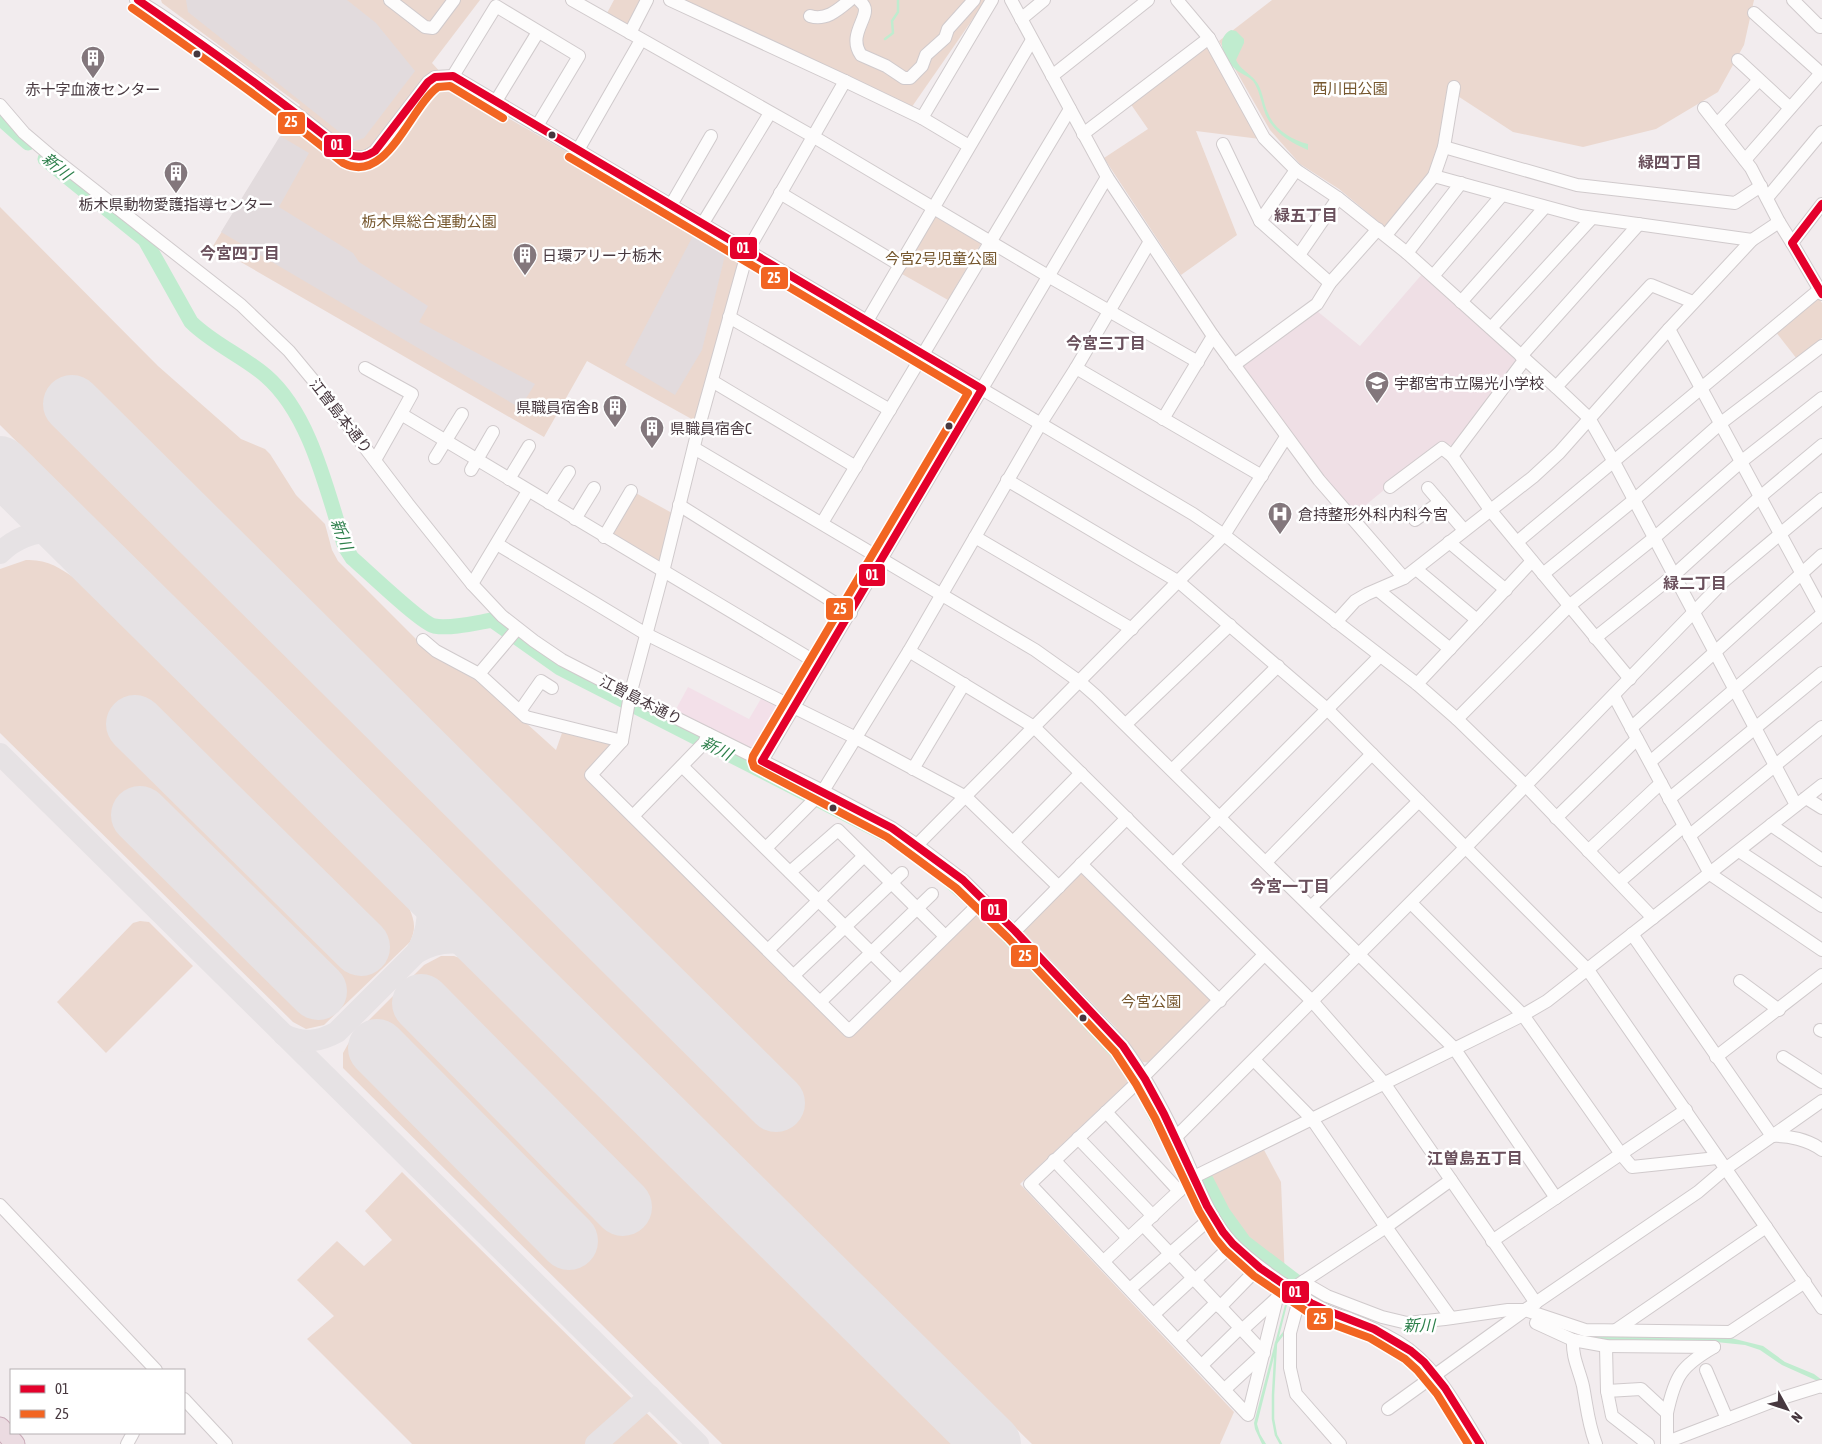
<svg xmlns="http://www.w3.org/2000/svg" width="1822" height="1444" font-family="'Asap Condensed','Noto Sans JP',sans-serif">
  <rect width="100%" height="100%" fill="#f2ecee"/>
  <!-- commercial -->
  <polygon fill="#f3e0e9" points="688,687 749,719 762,697 786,710 760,754 675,711"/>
  <!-- education -->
  <polygon fill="#efdfe5" points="1423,273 1520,359 1454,446 1442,442 1355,514 1311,461 1242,367 1317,311 1360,346"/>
  <!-- green -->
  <g fill="#ebd8cf">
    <polygon points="161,0 480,0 432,63 454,87 742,252 697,422 587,361 544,437 213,246 300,105 162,3"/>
    <polygon points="614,0 642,0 631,22 624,24 606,15"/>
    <polygon points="668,0 986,0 909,111"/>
    <polygon points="1272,0 1754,0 1744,45 1718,92 1656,129 1583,147 1513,132 1450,91 1452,96 1429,175 1385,227 1339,189 1300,164 1270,130 1219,41"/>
    <polygon points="1202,47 1209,47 1260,139 1196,131 1237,235 1181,275 1104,158 1148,129 1130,103"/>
    <polygon points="0,207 158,366 241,439 265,449 270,454 296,495 325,524 332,550 338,561 431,654 484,685 556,750 563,730 613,742 585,778 625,813 847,1037 973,912 979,911 1126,1070 1128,1078 1127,1083 1020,1184 1234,1412 1220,1444 1032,1444 0,425"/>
    <polygon points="935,215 982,242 948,300 902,274"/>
    <polygon points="1817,295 1822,303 1822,338 1797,359 1775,331"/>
    <polygon points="634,492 672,513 661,561 654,563 609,534"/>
    <path d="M 26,560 C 47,559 60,568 76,579 L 409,908 C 415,921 416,929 410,942 L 324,1025 L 306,1029 L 293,1022 L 0,733 L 0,569 Z"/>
    <polygon points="1078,872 1084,872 1210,998 1209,1006 1152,1063 1143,1062 1115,1027 1022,930"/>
    <polygon points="140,921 149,922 193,966 106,1053 57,1002 133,923"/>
    <polygon points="441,956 454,956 460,958 952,1444 722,1444 343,1068 343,1053 352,1037 424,965"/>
    <polygon points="1264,1150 1281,1182 1285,1279 1238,1241 1221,1217 1202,1178"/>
    <polygon points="402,1172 678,1444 412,1444 307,1339 334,1316 297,1280 337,1241 364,1266 392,1240 365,1211"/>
  </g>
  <!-- parking -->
  <g fill="#e2dbdd">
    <polygon points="186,0 347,0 376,23 415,71 364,138 352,142 188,12"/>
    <polygon points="280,136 309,153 279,207 353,253 359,262 428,306 419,322 535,384 520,408 221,232"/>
    <polygon points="695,232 726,251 702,350 675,395 625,365"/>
  </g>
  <!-- water -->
  <g fill="#c0eccf">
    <path d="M 1231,30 L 1236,31 L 1244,39 L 1244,43 L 1236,60 C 1240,69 1249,73 1255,80 C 1263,89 1263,103 1268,113 C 1274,129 1292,140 1308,144 L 1308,150 C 1289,142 1270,130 1264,110 C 1261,101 1259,89 1253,81 C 1248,76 1239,73 1234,68 C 1223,58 1215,38 1231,30 Z"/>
    <path d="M 1215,1196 C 1234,1235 1256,1251 1289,1277 L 1288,1279 C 1251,1254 1232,1238 1211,1198 Z"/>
    <polygon points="1286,1301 1288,1301 1257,1424 1260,1434 1266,1444 1262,1444 1255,1429 1254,1423"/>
    <polygon points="1544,1317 1582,1336 1731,1338 1763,1346 1785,1362 1814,1374 1822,1380 1822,1383 1782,1365 1760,1350 1745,1345 1716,1342 1581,1340"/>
  </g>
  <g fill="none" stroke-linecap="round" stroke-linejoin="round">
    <!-- stream -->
    <g stroke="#c0eccf" stroke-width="2.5">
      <polyline points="885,39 893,33 892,21 898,12 898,0"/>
      <polyline points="1281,1444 1276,1435 1273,1419 1273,1395 1276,1343 1286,1330"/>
    </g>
    <!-- river -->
    <g stroke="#c0eccf" stroke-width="15">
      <polyline points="0,118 28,143"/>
      <path d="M 45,159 L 145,240 L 191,322 C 213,344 243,356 266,376 C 311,415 327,492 345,547 L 352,558 C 366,570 421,623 434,626 C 451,629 475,623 492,620 L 560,668 L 889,836 L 937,870 L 985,911 L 1119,1054 L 1143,1091 L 1189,1181 L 1206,1180 L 1223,1213 L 1244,1242 L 1311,1293"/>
    </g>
    <!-- taxiway -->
    <g stroke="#e6e2e4" stroke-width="22">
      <path d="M 0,553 C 19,534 42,529 68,532"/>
      <polyline points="0,754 698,1444"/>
      <path d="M 416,953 C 442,937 471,941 497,956"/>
      <path d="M 284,1035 C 303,1044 319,1042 337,1032 L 416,953 C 429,933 431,905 423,882"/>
      <polyline points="596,1444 650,1396"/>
    </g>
    <!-- runway -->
    <g stroke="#e6e2e4" stroke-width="58">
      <polyline points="72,404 776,1103"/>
      <polyline points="0,465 992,1444"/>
      <polyline points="135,724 361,947"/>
      <polyline points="140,815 318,991"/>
      <polyline points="421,1003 623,1207"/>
      <polyline points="377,1048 569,1241"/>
    </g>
    <defs>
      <g id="minor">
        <path d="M 136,0 C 159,12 179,28 200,42 C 251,78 301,116 349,155 C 360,159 366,158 375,151 L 428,82 L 435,77 L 453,76 L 1193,514 L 1224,535 L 1417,684 L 1457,719 L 1526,786 L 1653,918"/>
        <polyline points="390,0 425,27 433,28 454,0"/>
        <polyline points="572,0 814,137 1048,276 1198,362"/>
        <polyline points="670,0 845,81"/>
        <path d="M 859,0 C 860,1 864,5 864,6 C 870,17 847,35 861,55 L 886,66 L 904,78 L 910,78 L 922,66 L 926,55 L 945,38 L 948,29 L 974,0"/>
        <polyline points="1011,0 1107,177 1213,336 1319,480 1404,578"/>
        <polyline points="1177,0 1209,38 1264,138 1296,170 1338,198 1407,253 1556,387 1589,418 1614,462 1796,805"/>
        <polyline points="1793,0 1820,27 1822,25"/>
        <polyline points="1754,13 1822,74"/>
        <path d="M 810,16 C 826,21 838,10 850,0"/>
        <polyline points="1021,19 1044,0"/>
        <polyline points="630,33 647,0"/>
        <polyline points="1738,60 1790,108"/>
        <polyline points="453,76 496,6 579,56 537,126"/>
        <polyline points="1052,76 1148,0"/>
        <polyline points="496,101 538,32"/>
        <path d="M 0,105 L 24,133 L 51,156 L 241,305 L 289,351 L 318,386 L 408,504 L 472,584 L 502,616 L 534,641 L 562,660 L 630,695 L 823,791 L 892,828 L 917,845 L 963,880 L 983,900 L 1123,1046 C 1144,1074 1161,1106 1176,1137 C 1194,1173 1205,1214 1233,1244 C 1250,1261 1270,1275 1289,1288 C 1301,1296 1312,1304 1325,1310 C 1333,1314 1341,1316 1350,1319 C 1366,1325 1383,1333 1398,1342 C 1436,1365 1457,1407 1480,1444"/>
        <polyline points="1704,108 1751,168 1779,222"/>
        <polyline points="922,118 969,146"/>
        <polyline points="1717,124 1759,80"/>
        <polyline points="1083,134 1209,38"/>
        <polyline points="1223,144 1260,221 1330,283"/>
        <polyline points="1444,147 1577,185 1735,203 1761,186"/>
        <polyline points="578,150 641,40"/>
        <polyline points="1745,160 1821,73"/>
        <polyline points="1434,176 1580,216 1752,240"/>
        <polyline points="780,193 900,265"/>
        <polyline points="1767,198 1822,132"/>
        <polyline points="1822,204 1792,243 1822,294"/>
        <polyline points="671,205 711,136"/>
        <polyline points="1260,221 1296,170"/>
        <polyline points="703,223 770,113"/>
        <polyline points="1386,235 1434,176 1444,147 1454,87"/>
        <polyline points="1407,253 1461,183"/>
        <polyline points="1299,255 1338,198"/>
        <polyline points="1433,276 1502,195"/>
        <polyline points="1461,302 1545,207"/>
        <polyline points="729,317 890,410"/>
        <polyline points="867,321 1032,40"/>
        <polyline points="1491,328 1592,218"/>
        <polyline points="1669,329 1822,611"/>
        <polyline points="1521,356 1639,224"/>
        <polyline points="1525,359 1452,456 1491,511 1630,679"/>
        <polyline points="1234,365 1317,304 1330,283 1378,229"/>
        <polyline points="365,368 412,394 401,414"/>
        <polyline points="1076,368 1262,476"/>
        <polyline points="712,381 856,467"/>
        <polyline points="1556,387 1651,285 1693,302"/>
        <polyline points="1163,419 1213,336"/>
        <polyline points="694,448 1035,650 1080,682 1096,696 1454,1048 1556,1198"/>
        <polyline points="435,458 462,414"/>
        <polyline points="375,460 401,414 819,664"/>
        <polyline points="471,470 493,432"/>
        <polyline points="509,479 529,446"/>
        <polyline points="1007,480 1179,582 1327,709 1588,970 1822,1308"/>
        <polyline points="1390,487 1442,448 1452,456"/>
        <polyline points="1428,488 1464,530"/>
        <polyline points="549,503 569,472"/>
        <polyline points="679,505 851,613"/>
        <polyline points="575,519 594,488"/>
        <polyline points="1415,520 1440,502"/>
        <polyline points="822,523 1070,109"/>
        <polyline points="604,537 631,491"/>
        <polyline points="975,537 1132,629"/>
        <polyline points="1449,542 1506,590"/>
        <polyline points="1517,542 1820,289"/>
        <polyline points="497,544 646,634 856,738 966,797 1059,887"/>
        <polyline points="1416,569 1477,620"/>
        <polyline points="1543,574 1634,500 1721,423 1822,346"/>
        <polyline points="472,584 528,491"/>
        <polyline points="1378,590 1450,649"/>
        <polyline points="1336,622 1355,601 1367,594 1404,578 1533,477 1559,453 1669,329 1752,240 1779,222 1792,243"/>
        <polyline points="1595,638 1674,575 1760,497 1822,445"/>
        <polyline points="423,640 436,651 479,674 526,717 622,741"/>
        <polyline points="909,651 1034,727 1312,1001 1384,1083 1536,1303"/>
        <polyline points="479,674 517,629"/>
        <polyline points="1417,684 1532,561"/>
        <polyline points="1614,696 1710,874 1822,950"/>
        <polyline points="520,711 541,681 552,688"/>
        <polyline points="1457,719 1569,606 1654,538 1742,461 1822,398"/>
        <polyline points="1126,724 1230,625"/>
        <polyline points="1631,728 1822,555"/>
        <polyline points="762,761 1107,177"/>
        <polyline points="1650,762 1822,614"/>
        <polyline points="682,766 899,980"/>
        <polyline points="913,769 964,684"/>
        <polyline points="1172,770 1278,666"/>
        <polyline points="1806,798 1822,808"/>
        <polyline points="1669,799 1822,673"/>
        <polyline points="633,816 704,743 708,734"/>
        <polyline points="1556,818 1637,739"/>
        <polyline points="1771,825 1822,860"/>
        <polyline points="1689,836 1822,727"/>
        <polyline points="1013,842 1081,773"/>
        <polyline points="917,845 1224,535 1286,437"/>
        <polyline points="766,848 823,791 909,651 1041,423 1076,368 1149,243"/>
        <polyline points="1588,851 1661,783"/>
        <polyline points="1739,851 1822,906"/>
        <polyline points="1266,862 1372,754"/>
        <polyline points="1081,864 1220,1001"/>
        <polyline points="1173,864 1380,656"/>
        <polyline points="790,872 838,830 945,936"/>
        <polyline points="1619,882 1684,826"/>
        <polyline points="983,900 849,1031 591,775 622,741 630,695 663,572 698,430 748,250 845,81 922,118 992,0"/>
        <polyline points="1411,903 1523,1015 1621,1154 1632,1167 1717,1158"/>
        <polyline points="1311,907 1419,801"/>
        <polyline points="1015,931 1127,818"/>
        <path d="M 1632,934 L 1772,1136 C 1788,1135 1809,1140 1822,1150"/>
        <polyline points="768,950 864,856"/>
        <polyline points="1264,955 1143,1077 1030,1184 1248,1415 1277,1298 1284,1284"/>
        <polyline points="793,976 902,873"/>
        <polyline points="1740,981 1779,1010"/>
        <polyline points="820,1002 932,894"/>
        <polyline points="1820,1030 1822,1031"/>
        <polyline points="1716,1057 1822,975"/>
        <polyline points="1783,1057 1822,1082"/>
        <polyline points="1254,1060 1312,1119 1386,1227 1451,1318"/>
        <polyline points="1106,1112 1179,1191"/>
        <polyline points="1176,1137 1466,847 1723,582 1822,499"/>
        <polyline points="1078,1138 1153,1216"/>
        <polyline points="1054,1160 1128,1238"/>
        <polyline points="0,1205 156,1370"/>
        <polyline points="1143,1225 1264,1353 1225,1389"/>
        <polyline points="1492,1241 1686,1110"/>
        <polyline points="1104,1261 1194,1177 1523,1015 1547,1001 1822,785"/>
        <polyline points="1195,1280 1233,1244"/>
        <polyline points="1304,1281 1308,1285 1327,1296 1382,1317 1407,1323 1445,1319 1508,1310 1525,1310 1585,1330 1730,1332 1805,1282"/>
        <polyline points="1298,1285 1386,1227 1451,1180"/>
        <polyline points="1130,1289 1213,1216"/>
        <polyline points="1300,1296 1290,1333 1290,1368 1296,1394 1340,1444"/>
        <polyline points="1220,1307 1259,1267"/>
        <polyline points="1154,1314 1193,1278"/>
        <polyline points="1536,1323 1573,1340 1606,1346 1714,1347"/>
        <polyline points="1242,1330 1277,1298"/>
        <polyline points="1616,1330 1766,1227"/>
        <polyline points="1178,1340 1216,1303"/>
        <path d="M 1573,1340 C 1572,1358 1579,1369 1583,1386 C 1587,1407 1588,1424 1596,1444"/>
        <polyline points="1606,1346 1607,1391 1612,1416 1648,1444"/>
        <polyline points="1202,1365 1240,1328"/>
        <polyline points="1706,1370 1727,1419"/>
        <polyline points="1607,1391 1641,1389 1667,1413 1667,1444"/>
        <polyline points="184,1399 226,1444"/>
        <polyline points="1388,1409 1525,1310 1698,1192 1725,1169 1822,1101"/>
        <path d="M 1667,1413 C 1675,1376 1681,1366 1714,1347"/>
        <polyline points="1667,1442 1779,1399 1821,1386 1822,1387"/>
        <polyline points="127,1444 133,1433"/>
      </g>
      <polyline id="highway" points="0,1427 15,1444"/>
    </defs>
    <!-- minor casing -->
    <use href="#minor" stroke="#d0cacc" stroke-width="14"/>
    <!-- highway casing -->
    <use href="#highway" stroke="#c8a9b6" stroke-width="21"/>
    <!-- minor -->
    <use href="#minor" stroke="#fdfcfc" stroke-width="12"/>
    <!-- highway -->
    <use href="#highway" stroke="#ebdbe1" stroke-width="19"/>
    <defs>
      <g id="bus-1">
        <path d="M 138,0 C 210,50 281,100 349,155 C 359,158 366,157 375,151 L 428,82 L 435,77 L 453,76 L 982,389 L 762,761 L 892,828 L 963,880 L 1015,931 L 1123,1046 L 1145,1079 L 1164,1114 L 1207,1206 L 1223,1232 L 1233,1244 L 1260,1268 L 1311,1303 L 1328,1311 L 1374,1329 L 1411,1351 L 1424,1362 L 1445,1388 L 1480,1444"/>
        <polyline points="1822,204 1792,243 1822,294"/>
      </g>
      <g id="bus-2">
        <path d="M 132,8 C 204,58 275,108 343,163 C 387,186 410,107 438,87 L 450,86 L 503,118"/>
        <polyline points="569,157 968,393 753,756 752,761 754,767 887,837 956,888 1008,938 1115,1052 1136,1084 1155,1118 1199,1211 1215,1238 1225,1250 1254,1276 1306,1311 1324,1321 1370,1338 1405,1359 1417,1370 1437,1394 1468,1444"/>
      </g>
    </defs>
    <!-- bus-1 casing -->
    <use href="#bus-1" stroke="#fff" stroke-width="11"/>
    <!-- bus-2 casing -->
    <use href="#bus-2" stroke="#fff" stroke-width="11"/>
    <!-- bus-1 -->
    <use href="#bus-1" stroke="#e4002b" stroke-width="8"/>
    <!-- bus-2 -->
    <use href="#bus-2" stroke="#f26522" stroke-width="8"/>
  </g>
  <!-- icons -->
  <defs>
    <symbol id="building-pin" viewBox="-11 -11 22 30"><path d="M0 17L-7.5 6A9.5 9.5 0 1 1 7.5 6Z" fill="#83777c" stroke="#fff"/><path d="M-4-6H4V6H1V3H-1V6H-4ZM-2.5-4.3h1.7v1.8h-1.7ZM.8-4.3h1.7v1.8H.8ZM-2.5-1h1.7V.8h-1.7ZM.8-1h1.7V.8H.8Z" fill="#fff"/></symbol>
    <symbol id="school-pin" viewBox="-11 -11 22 30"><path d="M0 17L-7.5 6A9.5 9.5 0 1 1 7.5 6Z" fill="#83777c" stroke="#fff"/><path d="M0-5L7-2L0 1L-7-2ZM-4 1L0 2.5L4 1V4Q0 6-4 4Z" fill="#fff"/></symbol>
    <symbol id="hospital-pin" viewBox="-11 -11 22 30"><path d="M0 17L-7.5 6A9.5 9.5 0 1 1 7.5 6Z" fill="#83777c" stroke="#fff"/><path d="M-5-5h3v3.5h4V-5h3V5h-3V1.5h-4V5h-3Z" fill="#fff"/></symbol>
  </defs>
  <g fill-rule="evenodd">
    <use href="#building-pin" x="79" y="44" width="28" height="38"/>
    <use href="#building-pin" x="162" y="159" width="28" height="38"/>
    <use href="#building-pin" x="511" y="241" width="28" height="38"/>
    <use href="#school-pin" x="1363" y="369" width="28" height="38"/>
    <use href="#building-pin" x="601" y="393" width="28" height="38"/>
    <use href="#building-pin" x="638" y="414" width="28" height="38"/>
    <use href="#hospital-pin" x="1266" y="500" width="28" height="38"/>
  </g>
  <!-- markers -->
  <g fill="#47383f" stroke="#fff" stroke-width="2">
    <circle cx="197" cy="54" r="4.5"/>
    <circle cx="552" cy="135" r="4.5"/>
    <circle cx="949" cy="426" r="4.5"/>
    <circle cx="833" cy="808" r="4.5"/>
    <circle cx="1083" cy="1018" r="4.5"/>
  </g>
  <g text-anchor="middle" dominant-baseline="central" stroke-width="5" stroke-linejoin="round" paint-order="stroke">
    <!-- park labels -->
    <g font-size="15" fill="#76572e" stroke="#fff">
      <text x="1350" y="88">西川田公園</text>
      <text x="429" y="221">栃木県総合運動公園</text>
      <text x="941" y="258">今宮2号児童公園</text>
      <text x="1151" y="1001">今宮公園</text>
    </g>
    <!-- poi labels -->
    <g font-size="15" fill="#47383f" stroke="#fff" text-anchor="start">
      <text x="93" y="89" text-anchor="middle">赤十字血液センター</text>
      <text x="176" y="204" text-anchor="middle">栃木県動物愛護指導センター</text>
      <text x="542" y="255">日環アリーナ栃木</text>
      <text x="1394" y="383">宇都宮市立陽光小学校</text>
      <text x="598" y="407" text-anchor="end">県職員宿舎B</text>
      <text x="670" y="428">県職員宿舎C</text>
      <text x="1298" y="514">倉持整形外科内科今宮</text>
    </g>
    <!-- street labels -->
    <g font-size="15" fill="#47383f" stroke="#fff">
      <text transform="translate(341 416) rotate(52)">江曽島本通り</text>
      <text transform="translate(641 700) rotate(27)">江曽島本通り</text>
    </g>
    <!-- neighbourhood labels -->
    <g font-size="16" font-weight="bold" fill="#6a505c" stroke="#fff">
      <text x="1670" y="162">緑四丁目</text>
      <text x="1306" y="215">緑五丁目</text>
      <text x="240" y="253">今宮四丁目</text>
      <text x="1106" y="343">今宮三丁目</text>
      <text x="1695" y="583">緑二丁目</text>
      <text x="1290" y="886">今宮一丁目</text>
      <text x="1475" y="1158">江曽島五丁目</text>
    </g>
    <!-- water labels -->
    <g font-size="16" font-style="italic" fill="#2c7f4a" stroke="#fff">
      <text transform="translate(57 166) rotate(40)">新川</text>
      <text transform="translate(342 534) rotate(69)">新川</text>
      <text transform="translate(717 748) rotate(27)">新川</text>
      <text x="1419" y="1325">新川</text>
    </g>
  </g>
  <g stroke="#fff" stroke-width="2">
    <rect x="277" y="111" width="29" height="24" rx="5" fill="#f26522"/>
    <rect x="323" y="134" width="29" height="24" rx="5" fill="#e4002b"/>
    <rect x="729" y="236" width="29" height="24" rx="5" fill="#e4002b"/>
    <rect x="760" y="266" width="29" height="24" rx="5" fill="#f26522"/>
    <rect x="858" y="563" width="28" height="24" rx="5" fill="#e4002b"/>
    <rect x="825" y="597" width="29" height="24" rx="5" fill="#f26522"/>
    <rect x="980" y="898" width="28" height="24" rx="5" fill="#e4002b"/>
    <rect x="1010" y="944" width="29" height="24" rx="5" fill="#f26522"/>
    <rect x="1281" y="1280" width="29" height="24" rx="5" fill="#e4002b"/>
    <rect x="1306" y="1307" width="28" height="24" rx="5" fill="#f26522"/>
  </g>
  <g font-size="14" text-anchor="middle" font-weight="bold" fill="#fff">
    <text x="291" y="127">25</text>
    <text x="337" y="150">01</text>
    <text x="743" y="253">01</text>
    <text x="774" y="283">25</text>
    <text x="872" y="580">01</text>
    <text x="840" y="614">25</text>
    <text x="994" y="915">01</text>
    <text x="1025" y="961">25</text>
    <text x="1295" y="1297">01</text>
    <text x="1320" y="1324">25</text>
  </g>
  <!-- legend -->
  <rect x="10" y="1369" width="175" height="65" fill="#ffffff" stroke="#b5afb2"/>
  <rect x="20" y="1385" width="25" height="8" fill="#e4002b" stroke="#b5afb2"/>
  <text x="55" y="1394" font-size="15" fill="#47383f">01</text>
  <rect x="20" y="1410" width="25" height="8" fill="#f26522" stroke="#b5afb2"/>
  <text x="55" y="1419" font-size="15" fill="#47383f">25</text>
  <!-- north arrow -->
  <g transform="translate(1787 1409) rotate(130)" stroke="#ffffff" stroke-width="4" paint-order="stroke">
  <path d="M0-4L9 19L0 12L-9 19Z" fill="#47383f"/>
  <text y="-8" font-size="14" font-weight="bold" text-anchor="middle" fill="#47383f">N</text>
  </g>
</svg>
